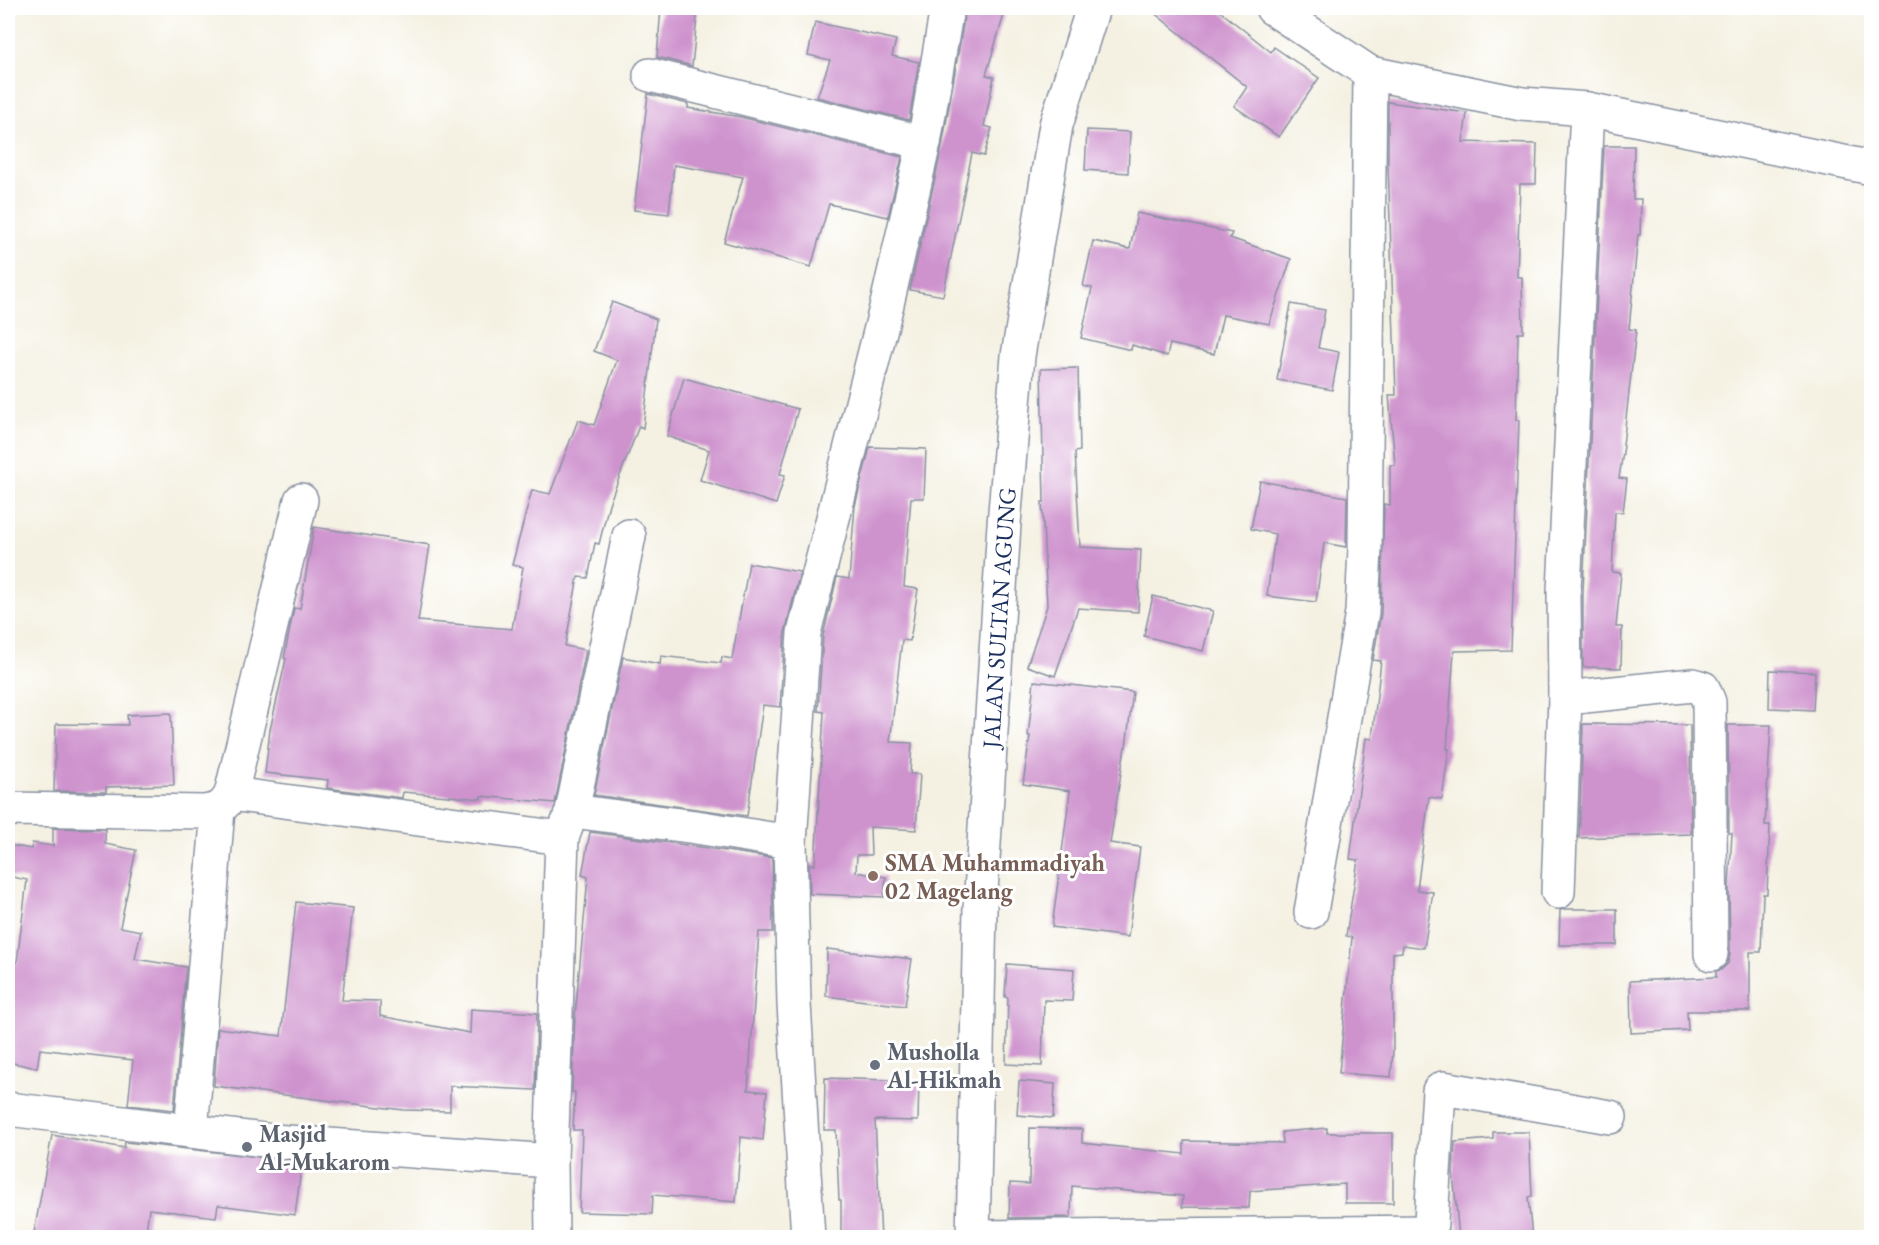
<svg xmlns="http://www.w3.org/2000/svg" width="1879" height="1245" font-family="'EB Garamond',serif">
  <rect width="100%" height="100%" fill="#fff"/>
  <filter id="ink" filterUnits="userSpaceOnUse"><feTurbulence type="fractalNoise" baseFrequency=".0167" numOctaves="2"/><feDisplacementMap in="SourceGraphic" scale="12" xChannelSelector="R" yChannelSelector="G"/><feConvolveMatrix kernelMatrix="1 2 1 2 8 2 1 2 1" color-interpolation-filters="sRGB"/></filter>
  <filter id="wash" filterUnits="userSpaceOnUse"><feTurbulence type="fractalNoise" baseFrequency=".008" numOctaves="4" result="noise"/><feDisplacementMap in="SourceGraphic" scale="24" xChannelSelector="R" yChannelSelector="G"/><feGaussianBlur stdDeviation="1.35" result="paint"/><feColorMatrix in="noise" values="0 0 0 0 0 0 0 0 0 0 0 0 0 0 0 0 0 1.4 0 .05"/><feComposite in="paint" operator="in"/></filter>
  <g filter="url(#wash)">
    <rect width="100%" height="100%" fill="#f4f1e2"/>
    <g id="blocks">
      <!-- building -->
      <g fill="#ce92cd">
        <polygon points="661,8 698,8 692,66 657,57"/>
        <polygon points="966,8 1006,8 986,75 994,77 984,126 992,128 984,156 972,153 943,296 910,290 942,147"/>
        <polygon points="1148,8 1216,8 1271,52 1274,47 1319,78 1279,137 1234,106 1247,87"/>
        <polygon points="815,22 896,40 892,56 919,62 909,120 817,97 830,60 808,55"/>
        <polygon points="648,94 688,104 688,108 741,117 902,157 888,217 829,204 811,267 724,242 743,177 674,165 669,214 634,210"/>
        <polygon points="1388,102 1467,113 1463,142 1537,144 1536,184 1520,184 1517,277 1522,277 1523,333 1518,333 1516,420 1519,420 1511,650 1454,651 1447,749 1449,749 1442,799 1429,797 1417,890 1433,892 1424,948 1403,945 1402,952 1393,953 1393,1051 1391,1077 1339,1073 1352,937 1346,936 1358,860 1350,859 1366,738 1372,739 1381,661 1373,660 1381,613 1384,504 1390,505 1390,465 1395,465 1389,395 1396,395 1388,163"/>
        <polygon points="1087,130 1130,132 1128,173 1085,170"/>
        <polygon points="1604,146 1634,146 1633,199 1641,199 1640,235 1638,235 1629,329 1636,330 1623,445 1624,446 1619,478 1627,479 1623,512 1615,512 1612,572 1621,573 1616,627 1622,627 1621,668 1583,667 1583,591"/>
        <polygon points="1137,213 1232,233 1230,238 1291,259 1269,324 1223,315 1214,354 1170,344 1167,356 1132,345 1131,350 1081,338 1092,288 1083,286 1093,241 1130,249"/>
        <polygon points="612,302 656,319 643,428 639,426 609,504 599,544 595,543 588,578 578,577 565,646 586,650 555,803 481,796 481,799 403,792 402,798 327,788 328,780 265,773 270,730 286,659 284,658 294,608 300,609 314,527 430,545 418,621 512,629 523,567 512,565 532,490 550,494 578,420 594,425 617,360 594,351"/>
        <polygon points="1291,304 1325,310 1318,348 1339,352 1332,390 1277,380"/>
        <polygon points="1078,368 1080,451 1075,452 1080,547 1141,550 1138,612 1078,608 1055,676 1027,666 1047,606 1042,502 1044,502 1041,369"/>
        <polygon points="684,378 798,409 780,474 785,475 776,504 700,480 709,450 667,436"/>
        <polygon points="870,447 926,449 924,498 911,498 904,587 918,589 910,641 902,640 890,742 912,743 910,774 920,774 916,830 870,827 871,855 857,855 856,872 886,877 884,897 810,894 809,864 815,865 824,712 818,711 823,636 837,577 849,579 855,506"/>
        <polygon points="1260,481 1347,497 1346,547 1324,543 1316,602 1267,596 1275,534 1251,529"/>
        <polygon points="749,563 800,572 785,632 780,707 763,705 747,816 594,795 623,657 660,664 661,656 721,663 722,657 732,659"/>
        <polygon points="1153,596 1213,611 1203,651 1144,636"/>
        <polygon points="1770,670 1815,672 1813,710 1769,708"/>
        <polygon points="1034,681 1133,692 1126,747 1125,747 1110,843 1140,847 1128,937 1052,927 1070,791 1023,784 1030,736 1028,736"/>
        <polygon points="171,713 174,785 106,787 106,792 54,791 56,724 128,725 127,715"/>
        <polygon points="1583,724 1690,725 1691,834 1579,838"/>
        <polygon points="1728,725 1771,725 1765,825 1770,825 1767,894 1763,894 1761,952 1750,952 1750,1011 1687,1011 1688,1030 1631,1033 1630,981 1716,977 1716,971 1721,970 1728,963 1730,954 1729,886 1732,833 1729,833"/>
        <polygon points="53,828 105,829 105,844 136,850 120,927 141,931 135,959 186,967 174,1110 128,1105 133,1060 40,1049 37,1068 8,1062 8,985 12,961 17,962 27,880 8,876 8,845 31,849 32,843 53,846"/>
        <polygon points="590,832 693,846 772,858 773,932 759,932 748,1090 767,1092 763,1140 741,1137 736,1202 653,1195 652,1214 579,1212 582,1130 573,1130 575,1092 572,1092 575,1016 588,877 582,875"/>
        <polygon points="296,902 353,908 342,1000 380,1001 380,1016 470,1033 471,1009 537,1013 535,1090 450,1086 450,1111 403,1110 214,1086 218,1028 281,1036"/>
        <polygon points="1567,909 1617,909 1617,945 1559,945 1560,910"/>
        <polygon points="827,949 912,959 905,1006 826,996"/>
        <polygon points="1007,964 1074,969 1072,1001 1044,1000 1042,1066 1006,1064 1008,998 1005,997"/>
        <polygon points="825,1078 919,1081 918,1121 875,1120 881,1238 841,1238 841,1200 839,1200 836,1130 824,1130"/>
        <polygon points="1019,1081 1055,1084 1053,1118 1017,1115"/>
        <polygon points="1030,1128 1082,1129 1082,1143 1184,1154 1184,1141 1283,1143 1282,1132 1327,1128 1327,1133 1393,1133 1393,1203 1345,1203 1345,1184 1250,1191 1249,1208 1182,1207 1183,1196 1072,1186 1071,1217 1009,1218 1010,1183 1029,1184"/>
        <polygon points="1493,1132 1529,1132 1532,1196 1528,1197 1532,1238 1459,1238 1453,1172 1455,1142 1493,1139"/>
        <polygon points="52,1135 124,1148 125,1142 302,1162 295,1215 218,1205 216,1217 149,1209 145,1238 33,1238"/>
      </g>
    </g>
  </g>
  <g filter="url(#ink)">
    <use href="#blocks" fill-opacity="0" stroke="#8890a0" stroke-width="1.5"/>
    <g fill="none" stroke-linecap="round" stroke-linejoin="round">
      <defs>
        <g id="minor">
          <polyline points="1272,8 1370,73 1522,104 1587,109 1872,168"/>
          <polyline points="650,75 924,143"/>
          <polyline points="1565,698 1693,685 1703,688 1709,702 1711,954"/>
          <polyline points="231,794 562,838"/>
          <path d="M 8,809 L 204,812 C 219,810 224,807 231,794 L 301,500"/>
          <polyline points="572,811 696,827 790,842"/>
          <polyline points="1558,892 1565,698 1564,591 1587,109"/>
          <polyline points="1311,912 1362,612 1365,549 1370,73"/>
          <polyline points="8,1109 273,1141 551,1161"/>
          <polyline points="191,1131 218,810"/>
          <polyline points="973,1237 1430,1232"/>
          <polyline points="552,1238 551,1161 562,838 572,811 629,536"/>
          <polyline points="808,1238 794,1004 790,842 804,633 887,304 924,143 947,8"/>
          <polyline points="1430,1238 1439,1091 1443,1088 1610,1117"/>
        </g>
        <g id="secondary">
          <path id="s1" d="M 973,1238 L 980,908 L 1004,524 L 1018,356 L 1056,125 L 1093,8"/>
        </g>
      </defs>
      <!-- minor casing -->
      <use href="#minor" stroke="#8890a0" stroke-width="36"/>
      <!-- secondary casing -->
      <use href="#secondary" stroke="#8890a0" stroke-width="36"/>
      <!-- minor -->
      <use href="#minor" stroke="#fff" stroke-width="33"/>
      <!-- secondary -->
      <use href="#secondary" stroke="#fff" stroke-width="33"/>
    </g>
  </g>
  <!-- markers -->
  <circle fill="#8d6e63" stroke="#fff" stroke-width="2" cx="873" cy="876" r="6"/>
  <g fill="#6b7280" stroke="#fff" stroke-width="2">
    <circle cx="875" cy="1065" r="6"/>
    <circle cx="247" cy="1147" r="6"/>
  </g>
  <g text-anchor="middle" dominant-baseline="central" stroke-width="6" stroke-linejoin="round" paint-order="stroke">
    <!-- street labels -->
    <g font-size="24" fill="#1b2f5e" stroke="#fff">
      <text stroke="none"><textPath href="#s1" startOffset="621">JALAN SULTAN AGUNG</textPath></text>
    </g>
    <!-- education labels -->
    <g font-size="24" font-weight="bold" fill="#785e54" stroke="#fff" text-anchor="start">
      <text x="885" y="862">SMA Muhammadiyah<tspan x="885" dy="28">02 Magelang</tspan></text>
    </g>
    <!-- worship labels -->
    <g font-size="24" font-weight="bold" fill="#5b616d" stroke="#fff" text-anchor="start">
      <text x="887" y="1051">Musholla<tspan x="887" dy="28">Al-Hikmah</tspan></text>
      <text x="259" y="1133">Masjid<tspan x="259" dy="28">Al-Mukarom</tspan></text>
    </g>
  </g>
  <!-- margin -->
  <rect width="1879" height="1245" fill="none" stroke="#fff" stroke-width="30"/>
</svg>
